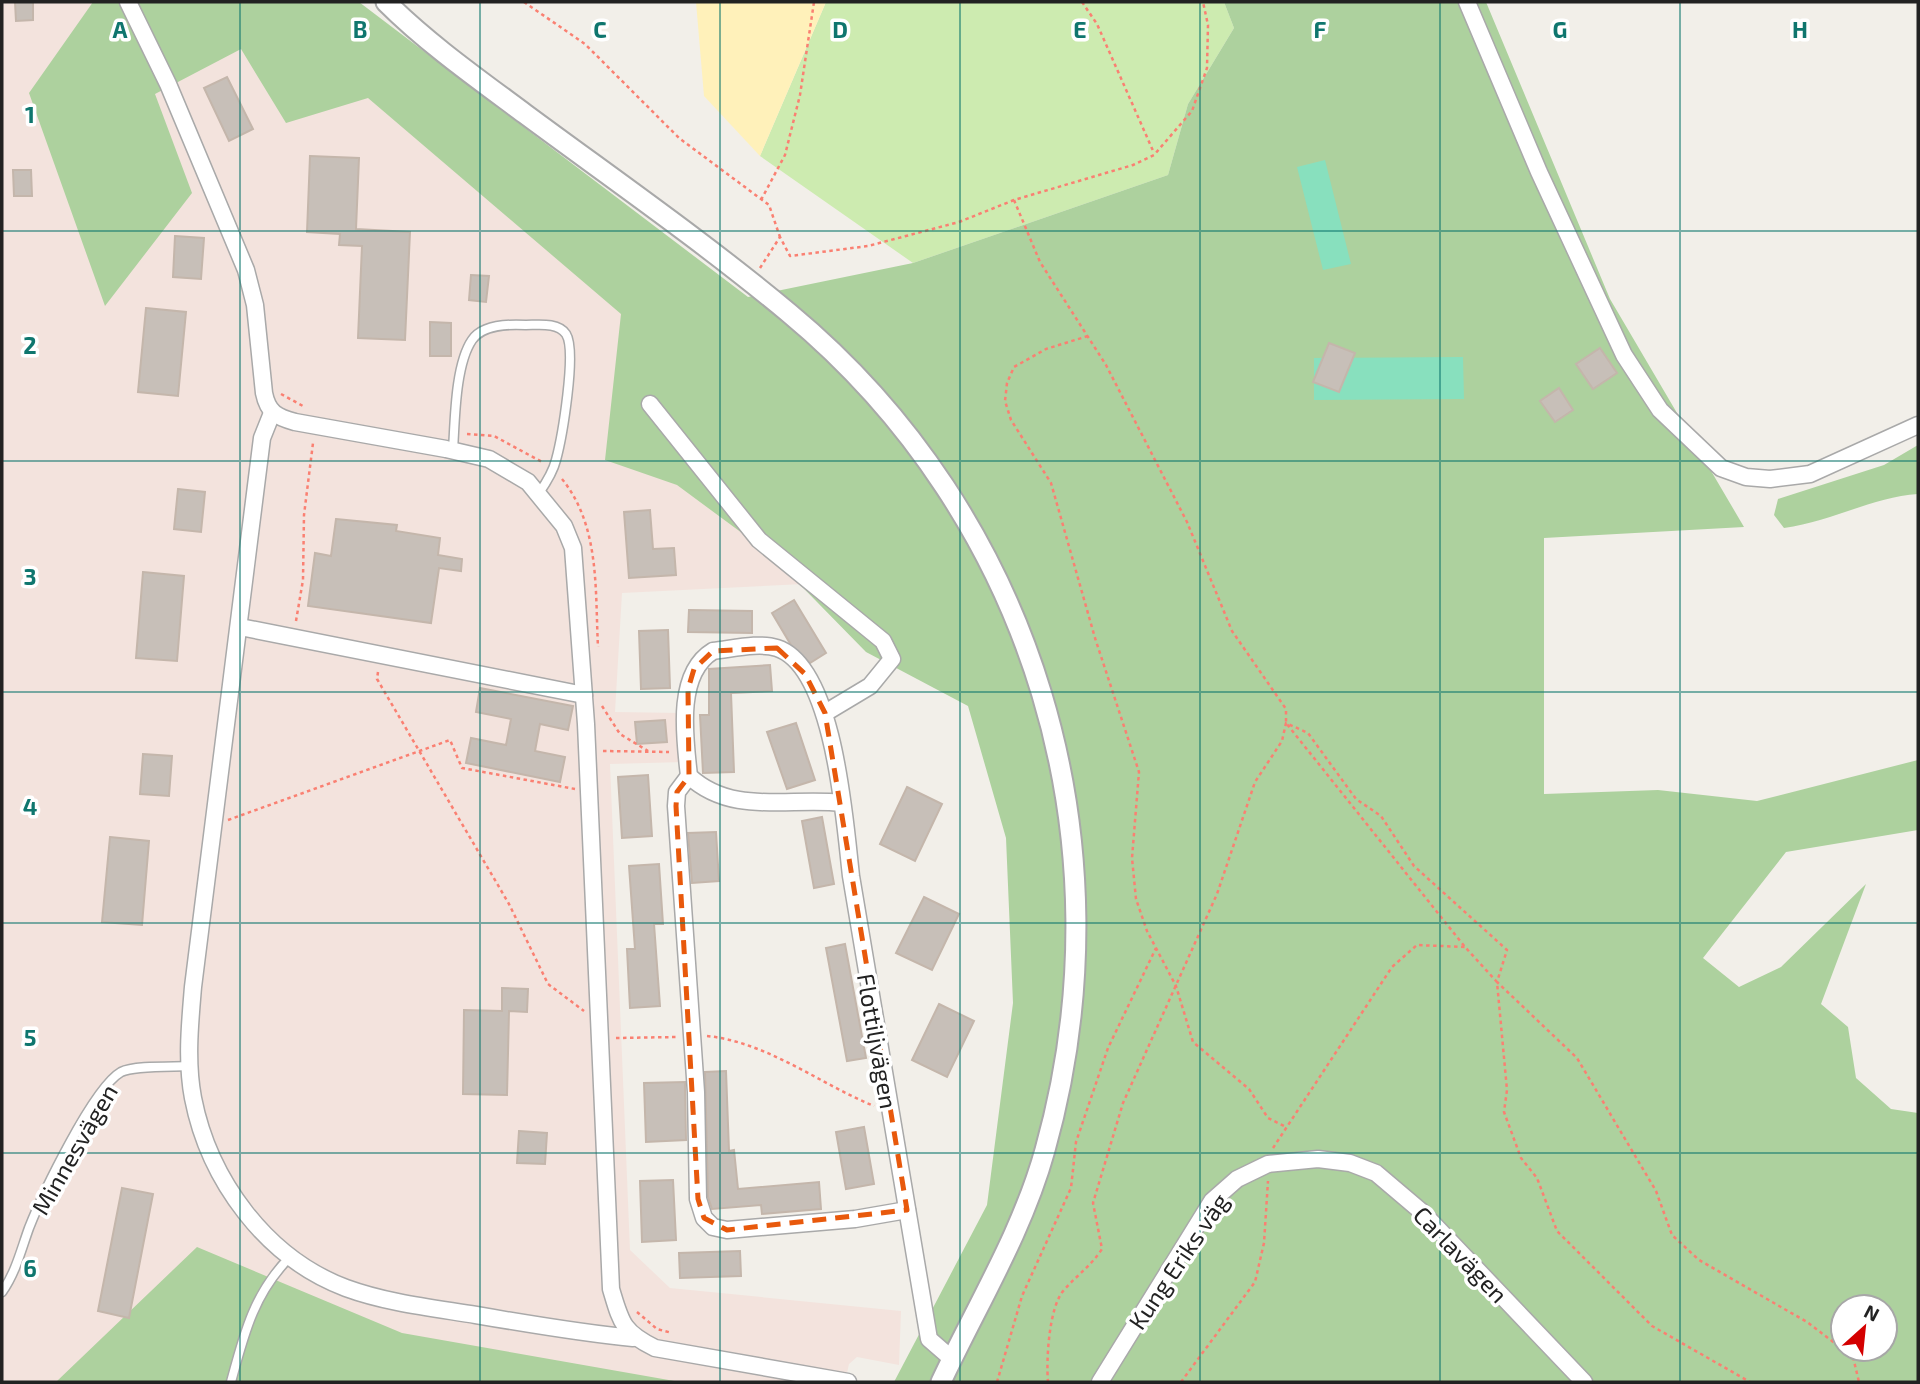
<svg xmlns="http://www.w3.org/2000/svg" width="1920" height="1384" font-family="'Exo 2',sans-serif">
  <rect width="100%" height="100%" fill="#f2efe9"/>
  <!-- military -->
  <polygon fill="#f3e3dd" points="2,2 324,2 521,173 866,581 622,593 615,712 682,713 684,762 610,764 630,1250 670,1288 901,1311 899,1365 857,1357 849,1364 845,1382 2,1382"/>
  <!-- grass -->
  <polygon fill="#cdebb0" points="826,2 1224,2 1234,28 1188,104 1168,175 913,263 760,156"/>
  <!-- forest -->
  <g fill="#add19e" fill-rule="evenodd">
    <path d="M 93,2 L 359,2 L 748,297 L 913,263 L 1168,175 L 1188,104 L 1234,28 L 1224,2 L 1486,2 L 1610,299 L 1744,527 L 1544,538 L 1544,794 L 1658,790 L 1757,801 L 1918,760 L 1918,830 L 1786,852 L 1703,958 L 1739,987 L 1781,967 L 1866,884 L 1821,1004 L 1848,1027 L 1856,1078 L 1891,1109 L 1918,1113 L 1918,1382 L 894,1382 L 987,1205 L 1013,1003 L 1006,838 L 968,706 L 866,652 L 769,553 L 677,485 L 605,460 L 621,314 L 368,98 L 286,123 L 241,49 L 155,94 L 192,193 L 105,306 L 29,93 ZM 1843,1307 L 1885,1307 L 1885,1349 L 1843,1349 Z"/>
    <path d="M 1918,445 L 1918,494 C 1873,497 1830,522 1784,528 L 1774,515 L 1778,499 L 1884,465 Z"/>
    <polygon points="197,1247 402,1333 680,1382 56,1382"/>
  </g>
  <!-- sand -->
  <polygon fill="#fff1ba" points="696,2 826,2 760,156 704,96"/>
  <!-- pitch -->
  <g fill="#88e0be">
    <polygon points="1325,160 1351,264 1323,270 1297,167"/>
    <polygon points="1463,357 1464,399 1314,400 1314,358"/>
  </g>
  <!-- building -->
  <g fill="#c7bfb8" stroke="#c4b6ab" stroke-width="2">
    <polygon points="15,2 33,2 33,20 16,21"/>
    <polygon points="227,77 253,129 229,141 204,88"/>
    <polygon points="310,156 359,158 356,229 410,232 405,340 358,338 362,246 339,245 340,234 307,232"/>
    <polygon points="13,170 31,170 32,196 14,196"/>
    <polygon points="175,236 204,238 201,279 173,277"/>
    <polygon points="471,275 489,276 486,302 469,300"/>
    <polygon points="146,308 186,312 178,396 138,392"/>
    <polygon points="430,322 451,323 451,356 430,356"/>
    <polygon points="1329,343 1355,353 1339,392 1313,382"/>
    <polygon points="1600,348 1617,373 1593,389 1576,364"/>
    <polygon points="1559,388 1573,410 1555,422 1540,401"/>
    <polygon points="178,489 205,492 201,532 174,529"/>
    <polygon points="650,510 653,549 674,548 676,575 629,578 624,512"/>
    <polygon points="336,519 397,525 396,531 440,538 438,555 462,559 461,571 439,568 431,623 308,606 315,553 331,556"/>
    <polygon points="143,572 184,576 177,661 136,658"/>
    <polygon points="794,600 826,653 810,663 791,645 772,613"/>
    <polygon points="689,610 752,611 752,633 688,632"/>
    <polygon points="668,630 670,688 641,689 639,631"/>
    <polygon points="770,665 772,691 731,693 734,772 703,773 700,715 709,715 709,669"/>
    <polygon points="480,688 573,706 568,730 540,724 535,751 565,757 560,782 466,763 471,738 506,745 511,719 476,712"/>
    <polygon points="665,720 667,742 637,744 635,722"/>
    <polygon points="796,723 815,780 787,789 767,732"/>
    <polygon points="143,754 172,756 169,796 140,794"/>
    <polygon points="648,775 652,836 622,838 618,777"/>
    <polygon points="907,787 942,804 915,861 880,844"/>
    <polygon points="822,817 834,884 814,888 802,821"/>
    <polygon points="716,832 719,881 692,883 688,833"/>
    <polygon points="110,837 149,841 142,925 102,922"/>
    <polygon points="659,864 663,924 654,924 660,1006 630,1008 627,949 635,949 629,866"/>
    <polygon points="924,897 959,914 932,970 896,953"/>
    <polygon points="845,944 866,1058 847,1061 826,948"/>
    <polygon points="502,988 528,989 527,1012 509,1011 507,1095 463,1094 464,1010 502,1011"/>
    <polygon points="939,1004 974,1021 947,1077 912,1060"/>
    <polygon points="726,1071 729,1151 734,1150 738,1189 819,1182 821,1209 762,1214 761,1205 712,1209 708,1197 705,1072"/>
    <polygon points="685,1082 686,1140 646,1142 644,1083"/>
    <polygon points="864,1127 874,1184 846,1189 836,1132"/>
    <polygon points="519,1131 547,1133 545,1164 517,1163"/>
    <polygon points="673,1180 676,1240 642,1242 640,1181"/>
    <polygon points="122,1188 153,1194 129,1318 98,1311"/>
    <polygon points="740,1251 741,1276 680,1278 679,1253"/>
  </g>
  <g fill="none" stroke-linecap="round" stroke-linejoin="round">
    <defs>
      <g id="service">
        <path d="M 453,450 C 455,421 455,365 472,340 C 482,325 509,324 526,325 C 538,325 558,322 566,334 C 577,351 562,438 556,460 C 553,472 546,483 539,493"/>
        <path d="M 2,1292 C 16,1272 21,1250 29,1228 C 42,1195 93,1088 121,1072 C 135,1065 174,1067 190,1066"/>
        <path d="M 231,1382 C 244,1334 254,1293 290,1257"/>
      </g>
      <g id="minor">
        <path d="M 128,2 L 168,84 L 246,270 L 255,305 L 264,393 C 268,413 277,417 295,422 L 446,449 L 489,459 L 528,482 L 564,526 L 573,548 L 586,724 L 611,1289 C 621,1322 622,1332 655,1348 L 848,1382"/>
        <polyline points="1467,2 1539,172 1624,355 1660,410 1721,468 1746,477 1770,479 1810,474 1918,425"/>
        <polyline points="650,404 759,540 883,641 892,659 870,686 825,713"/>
        <path d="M 272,413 L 262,438 L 193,987 C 190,1023 186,1061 193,1098 C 209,1180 266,1258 346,1288 C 387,1303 433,1308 476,1315 C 528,1324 580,1333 633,1338"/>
        <polyline points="240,627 584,695"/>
        <polyline points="689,776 677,792 676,806 696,1092 698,1199 704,1218 713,1227 727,1230 855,1219 907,1210"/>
        <path d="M 842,803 C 789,797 732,816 689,776 C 685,739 675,674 713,651 C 732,649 759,642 777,648 C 835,667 845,825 851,876 L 929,1339 L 952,1359"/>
        <polyline points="1100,1382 1212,1201 1237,1179 1268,1164 1318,1159 1350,1163 1376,1173 1422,1212 1584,1382"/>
      </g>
      <path id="tertiary" d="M 386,2 C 427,43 478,79 525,114 C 613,179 705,243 789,313 C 1035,517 1131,844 1045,1150 C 1022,1233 977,1305 941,1382"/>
    </defs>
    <!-- service casing -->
    <use href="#service" stroke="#a9a9a9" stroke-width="11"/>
    <!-- minor casing -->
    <use href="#minor" stroke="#a9a9a9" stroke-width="19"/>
    <!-- tertiary casing -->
    <use href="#tertiary" stroke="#a9a9a9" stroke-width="23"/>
    <!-- path -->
    <g stroke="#fa8072" stroke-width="2.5" stroke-dasharray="3.5 3.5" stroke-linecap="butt">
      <polyline points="524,2 585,44 679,138 769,205 780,237"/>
      <polyline points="1082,2 1097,24 1154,153"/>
      <polyline points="761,200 785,155 800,95 814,2"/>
      <polyline points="1014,200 1040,262 1106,365 1187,522 1232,631 1286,709 1286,723 1465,947 1497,982 1507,1090 1504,1112 1521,1158 1537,1178 1557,1231 1652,1326 1750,1382"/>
      <polyline points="760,268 780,237 790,256 868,246 959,222 1014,200 1133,165 1154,155 1192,111 1207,68 1208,25 1203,2"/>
      <polyline points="1088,336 1046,349 1014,367 1007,383 1005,401 1011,420 1051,483 1095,638 1139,772 1132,858 1136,899 1147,931 1176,986 1193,1042 1249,1089 1268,1118 1286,1127"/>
      <polyline points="281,394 303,406"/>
      <polyline points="467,434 494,436 544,463"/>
      <path d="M 562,479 C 600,526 595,589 598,647"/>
      <polyline points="296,621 303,580 304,515 313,443"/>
      <polyline points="378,672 377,679 509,904 548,984 584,1011"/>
      <polyline points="602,706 620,734 648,751"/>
      <polyline points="603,751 669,752"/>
      <polyline points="228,820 450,740 462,768 575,789"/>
      <path d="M 707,1036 C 767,1042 820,1084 874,1106"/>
      <polyline points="616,1038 676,1037"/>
      <polyline points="1273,1148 1392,967 1417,945 1465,947"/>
      <polyline points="637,1312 657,1329 672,1333"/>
      <polyline points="997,1382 1022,1296 1071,1188 1076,1142 1108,1048 1156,948"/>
      <path d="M 1048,1382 C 1046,1360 1049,1306 1064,1290 C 1077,1275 1091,1266 1102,1249 L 1093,1203 L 1123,1103 L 1217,894 L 1255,782 L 1282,741 L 1286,723 L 1308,733 L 1356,799 L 1381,816 L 1414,866 L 1507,950 L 1497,982 L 1577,1058 L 1656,1191 L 1672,1235 L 1699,1260 L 1807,1322 L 1853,1357 L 1859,1382"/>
      <polyline points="1181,1382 1255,1282 1264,1243 1268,1181"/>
    </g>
    <!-- service -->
    <use href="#service" stroke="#fff" stroke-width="8"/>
    <!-- minor -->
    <use href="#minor" stroke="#fff" stroke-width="16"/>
    <!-- tertiary -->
    <use href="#tertiary" stroke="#fff" stroke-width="19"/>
  </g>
  <!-- marked area -->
  <path fill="none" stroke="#e8590c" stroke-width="5" stroke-dasharray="14 9" stroke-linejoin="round" d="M 777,648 L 805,674 L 825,713 L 907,1210 L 727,1230 L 704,1218 L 698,1199 L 676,806 L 677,792 L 689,776 L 688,689 L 694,669 L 713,651 Z"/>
  <!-- grid -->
  <path fill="none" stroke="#0f766e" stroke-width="2" stroke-opacity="0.55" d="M 240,2 L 240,1382M 480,2 L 480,1382M 720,2 L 720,1382M 960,2 L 960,1382M 1200,2 L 1200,1382M 1440,2 L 1440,1382M 1680,2 L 1680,1382M 2,231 L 1918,231M 2,461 L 1918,461M 2,692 L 1918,692M 2,923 L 1918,923M 2,1153 L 1918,1153"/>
  <g text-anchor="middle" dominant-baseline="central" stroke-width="7" stroke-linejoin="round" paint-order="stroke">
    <!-- street labels -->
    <g font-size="24" fill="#222" stroke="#fff">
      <text transform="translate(878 1041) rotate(80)">Flottiljvägen</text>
      <text transform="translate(74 1149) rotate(-60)">Minnesvägen</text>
      <text transform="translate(1461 1254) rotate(46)">Carlavägen</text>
      <text transform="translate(1178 1261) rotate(-56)">Kung Eriks väg</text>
    </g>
  </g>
  <g font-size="23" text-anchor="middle" font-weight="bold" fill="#0f766e" stroke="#fff" stroke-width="7" stroke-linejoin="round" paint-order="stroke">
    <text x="120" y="38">A</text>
    <text x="360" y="38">B</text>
    <text x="600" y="38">C</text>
    <text x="840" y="38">D</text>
    <text x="1080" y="38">E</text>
    <text x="1320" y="38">F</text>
    <text x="1560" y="38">G</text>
    <text x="1800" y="38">H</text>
    <text x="30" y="123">1</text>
    <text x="30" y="354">2</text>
    <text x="30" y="585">3</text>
    <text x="30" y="815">4</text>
    <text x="30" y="1046">5</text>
    <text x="30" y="1277">6</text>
  </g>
  <!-- border -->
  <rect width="1920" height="1384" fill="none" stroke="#222222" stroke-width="7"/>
  <!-- north arrow -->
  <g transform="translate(1864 1328) rotate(27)"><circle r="33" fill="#ffffff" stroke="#a7a7a7" stroke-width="2"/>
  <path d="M0-5L12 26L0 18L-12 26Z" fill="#d40000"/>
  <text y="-10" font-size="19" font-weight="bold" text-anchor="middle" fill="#222222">N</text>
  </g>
</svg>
